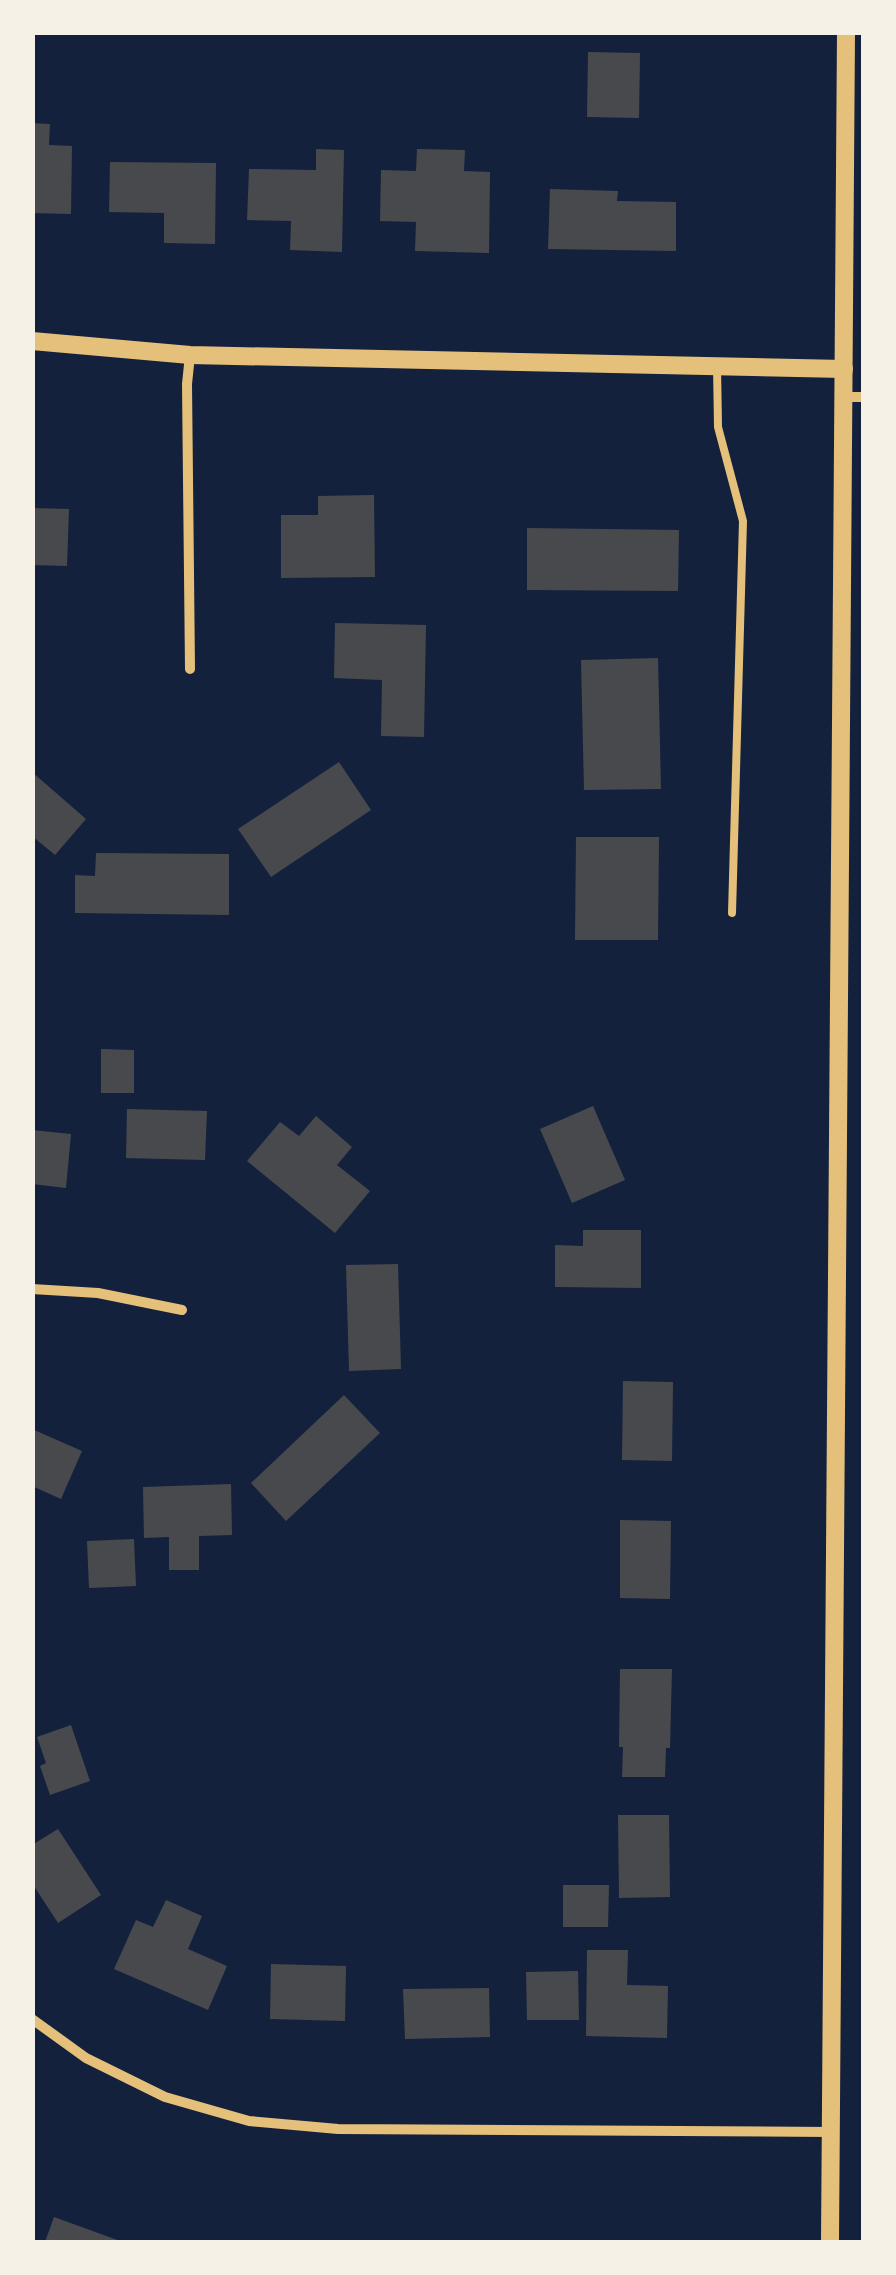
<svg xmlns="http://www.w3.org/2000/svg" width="896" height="2275" font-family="Cabin,sans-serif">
  <rect width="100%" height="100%" fill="#14213d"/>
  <!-- building -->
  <g fill="#48494c">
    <polygon points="588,52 640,53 639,118 587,117"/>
    <polygon points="32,123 50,124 49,145 72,146 71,214 32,213"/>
    <polygon points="316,149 344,150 342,252 290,250 291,221 247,220 249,169 316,170"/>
    <polygon points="417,149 465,150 464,171 490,172 489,253 415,251 416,222 380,221 381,170 416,171"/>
    <polygon points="110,162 216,163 215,244 164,243 164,213 109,212"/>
    <polygon points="550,189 618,191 617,201 676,202 676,251 548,249"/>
    <polygon points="374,495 375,577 281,578 281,515 318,515 318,496"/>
    <polygon points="32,508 69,509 67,566 32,565"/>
    <polygon points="527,528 679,530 678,591 527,590"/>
    <polygon points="335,623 426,625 424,737 381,736 382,680 334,678"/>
    <polygon points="658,658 661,789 584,790 581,660"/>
    <polygon points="339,762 371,810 271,877 238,829"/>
    <polygon points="32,772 86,819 55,855 32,836"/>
    <polygon points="576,837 659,837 658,940 575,940"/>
    <polygon points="96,853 229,854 229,915 75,913 75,875 95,876"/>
    <polygon points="101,1049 134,1050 134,1093 101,1093"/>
    <polygon points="593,1106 625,1180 572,1203 540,1129"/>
    <polygon points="127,1109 207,1111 205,1160 126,1158"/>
    <polygon points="316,1116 352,1147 337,1165 370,1191 335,1233 247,1161 280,1122 299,1136"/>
    <polygon points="32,1130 71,1134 66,1188 32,1184"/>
    <polygon points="583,1230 641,1230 641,1288 555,1287 555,1245 583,1246"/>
    <polygon points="398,1264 401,1369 349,1371 346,1265"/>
    <polygon points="623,1381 673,1382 672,1461 622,1460"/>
    <polygon points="344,1395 380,1433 286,1521 251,1483"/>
    <polygon points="32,1429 82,1451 61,1499 32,1486"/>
    <polygon points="231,1484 232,1535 199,1536 199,1570 169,1570 169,1537 144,1538 143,1487"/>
    <polygon points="620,1520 671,1521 670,1599 620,1598"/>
    <polygon points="134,1539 136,1586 89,1588 87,1541"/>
    <polygon points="620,1669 672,1669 670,1748 666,1748 665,1777 622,1777 623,1747 619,1747"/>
    <polygon points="71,1725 90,1781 50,1795 40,1766 46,1763 37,1737"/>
    <polygon points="618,1815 669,1815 670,1897 619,1898"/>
    <polygon points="58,1829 101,1895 58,1923 32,1883 32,1845"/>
    <polygon points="563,1885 609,1885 608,1927 563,1927"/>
    <polygon points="166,1900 202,1916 188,1949 227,1966 208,2010 114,1969 136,1920 153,1927"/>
    <polygon points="587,1950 628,1950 627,1985 668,1986 667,2038 586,2036"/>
    <polygon points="271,1964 346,1966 345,2021 270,2019"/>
    <polygon points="578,1971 579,2020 527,2020 526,1972"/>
    <polygon points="489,1988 490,2037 405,2039 403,1989"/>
    <polygon points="54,2217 123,2242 45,2242"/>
  </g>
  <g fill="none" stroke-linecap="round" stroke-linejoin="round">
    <!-- service -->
    <polyline stroke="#e5c07b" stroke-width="8" points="717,366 718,427 743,521 732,913"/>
    <!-- minor -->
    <g stroke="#e5c07b" stroke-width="10">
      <polyline points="190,355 187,384 190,669"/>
      <polyline points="844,397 864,397"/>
      <polyline points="32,1289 98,1293 182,1310"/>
      <polyline points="32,2019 86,2058 165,2097 249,2121 338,2129 832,2132"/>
    </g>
    <!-- tertiary -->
    <g stroke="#e5c07b" stroke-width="18">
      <polyline points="32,341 190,355 844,369"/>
      <polyline points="830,2242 846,32"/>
    </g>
  </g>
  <!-- border -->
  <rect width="896" height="2275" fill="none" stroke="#f6f1e7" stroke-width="70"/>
</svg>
